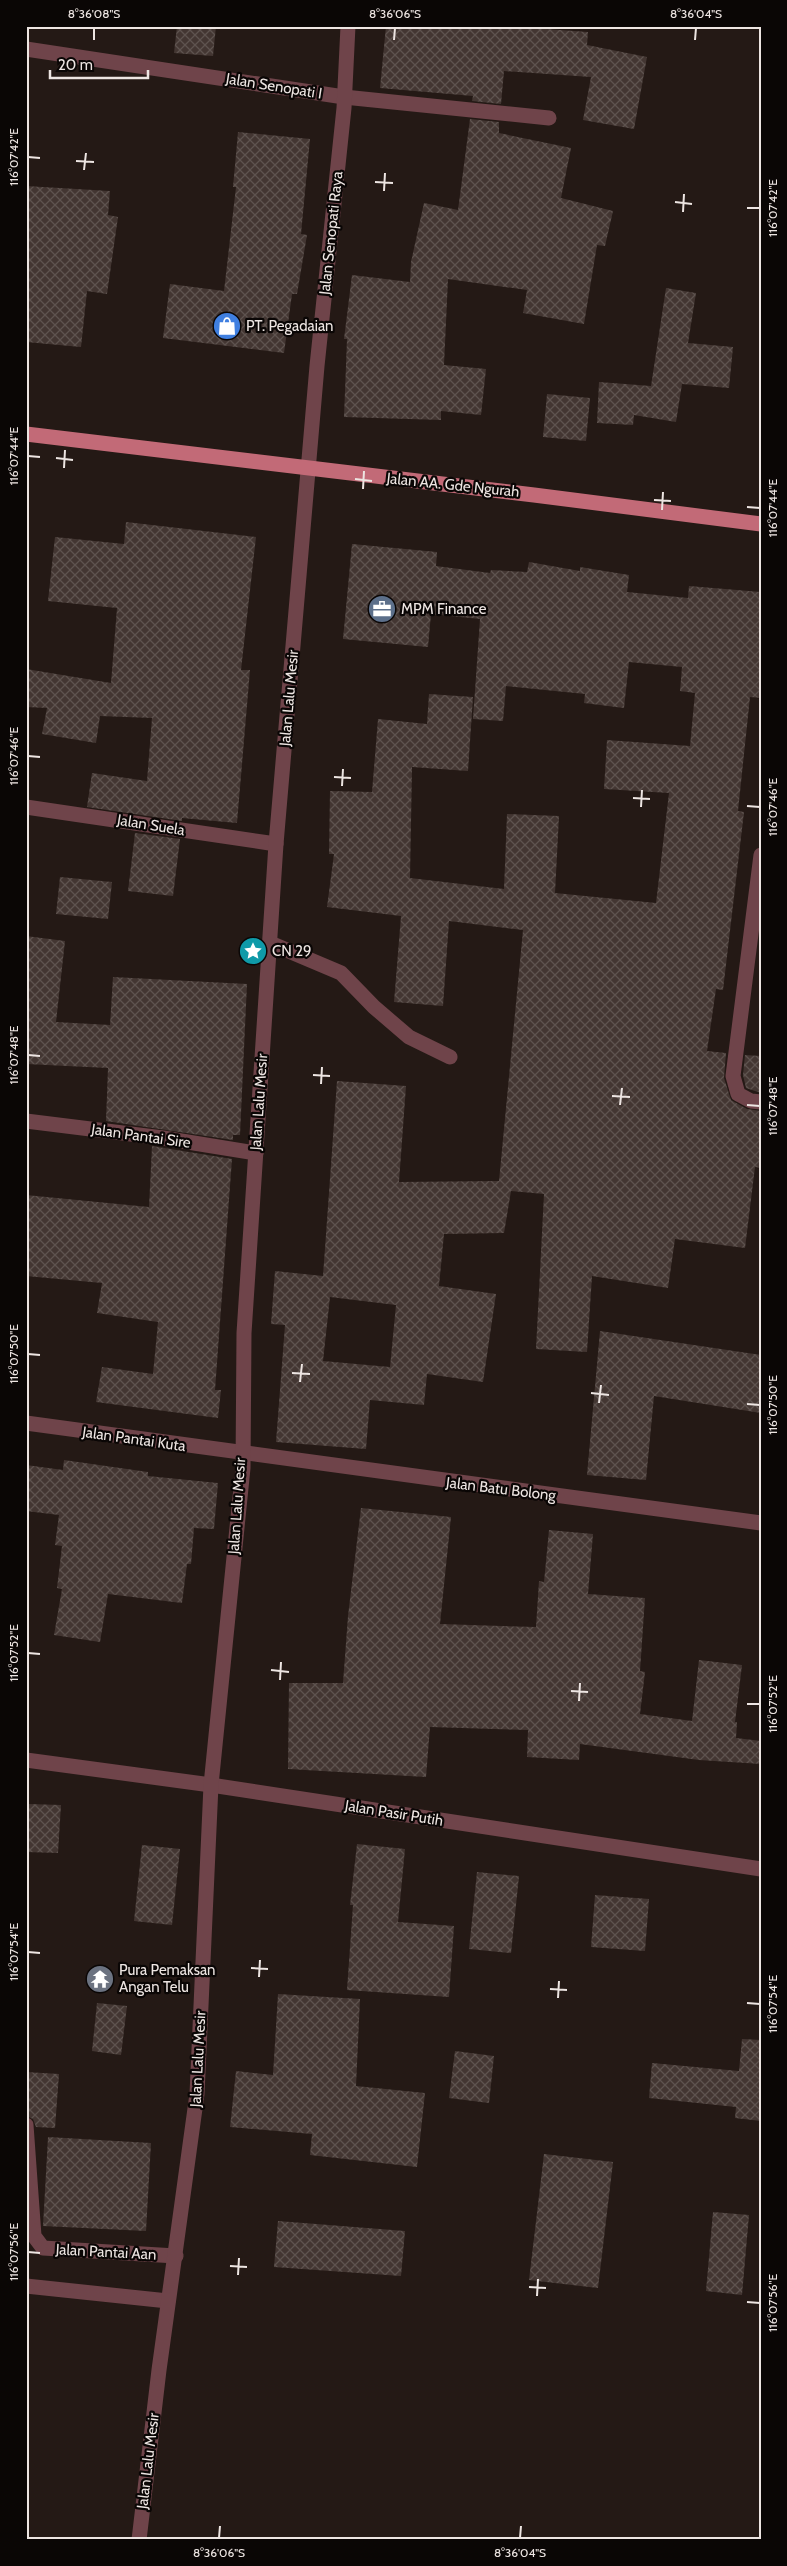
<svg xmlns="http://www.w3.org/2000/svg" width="787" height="2566" font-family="Cabin,sans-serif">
  <defs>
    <pattern id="building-cross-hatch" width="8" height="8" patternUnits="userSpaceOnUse" patternTransform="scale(1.25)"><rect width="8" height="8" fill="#433632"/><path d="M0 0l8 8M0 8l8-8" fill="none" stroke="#5e534f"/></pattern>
  </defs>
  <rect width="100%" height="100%" fill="#241915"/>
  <!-- building -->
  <g fill="url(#building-cross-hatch)" fill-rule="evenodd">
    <polygon points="177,26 216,26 213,56 174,53"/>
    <polygon points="386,26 506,26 588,32 587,45 647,57 634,129 583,120 591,77 504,71 501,104 472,101 473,96 380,88"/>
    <polygon points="470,119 499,122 499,133 571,148 561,198 613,211 605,246 597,245 584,324 523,313 527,290 448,279 444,365 486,369 481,415 441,411 441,420 344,417 347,339 344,339 352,275 410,282 411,262 424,203 458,210"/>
    <polygon points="238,132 310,139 301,234 307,235 297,294 292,294 284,353 163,338 170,284 224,291 236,187 233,187"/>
    <polygon points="26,186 110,191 108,215 118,217 107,294 87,291 81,347 26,342"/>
    <polygon points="666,288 696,293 688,343 733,347 729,388 682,384 676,422 634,415 633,425 597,423 599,382 651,386"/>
    <polygon points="547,394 590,398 586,441 543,437"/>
    <polygon points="126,522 256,537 241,670 250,670 237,823 182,818 182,821 87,807 92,773 147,781 152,718 100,716 96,743 42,734 47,708 26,707 26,669 111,683 117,608 48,601 55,537 124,544"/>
    <path d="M 352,544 L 437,552 L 436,566 L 490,573 L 491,570 L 527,572 L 529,562 L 580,571 L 580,567 L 629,575 L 627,592 L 688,598 L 689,586 L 761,592 L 761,698 L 750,697 L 738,811 L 744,812 L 723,990 L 716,989 L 707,1051 L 726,1053 L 724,1078 L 731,1100 L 747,1109 L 761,1111 L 761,1168 L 755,1167 L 745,1248 L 675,1239 L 668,1288 L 592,1276 L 587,1352 L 536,1349 L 544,1194 L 511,1191 L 504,1233 L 444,1234 L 439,1286 L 496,1294 L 483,1382 L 427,1374 L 424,1405 L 370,1400 L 366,1449 L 276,1442 L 285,1325 L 271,1324 L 275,1271 L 323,1276 L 337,1081 L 406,1086 L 399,1182 L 499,1181 L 523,930 L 449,921 L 443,1006 L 394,1002 L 401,916 L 327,907 L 334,854 L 329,854 L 330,791 L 372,792 L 378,719 L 427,724 L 429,694 L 473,697 L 468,771 L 412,767 L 410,878 L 504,889 L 507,814 L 559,816 L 555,893 L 656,903 L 669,793 L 604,789 L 607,740 L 690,746 L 695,693 L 680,691 L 682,667 L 629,662 L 624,708 L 584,703 L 585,694 L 506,686 L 503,721 L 473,719 L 480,619 L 431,614 L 428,647 L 343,639 ZM 330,1297 L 396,1305 L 390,1367 L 323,1361 Z"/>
    <polygon points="135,833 180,839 173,896 128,891"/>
    <polygon points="60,877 112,882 108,919 56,914"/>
    <polygon points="26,936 65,941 56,1022 110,1025 113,977 247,984 240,1135 233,1135 233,1140 106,1121 108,1068 26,1064"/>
    <polygon points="745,1055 761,1056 761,1093 746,1088 743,1075"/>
    <polygon points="152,1146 232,1159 215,1390 221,1390 218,1418 96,1402 102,1367 153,1374 158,1322 97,1313 102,1283 26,1276 26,1195 149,1207"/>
    <polygon points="600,1331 761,1355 761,1413 654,1396 646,1480 587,1475"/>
    <polygon points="64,1460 148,1472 148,1476 218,1483 214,1529 194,1528 191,1564 187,1564 182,1603 108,1594 100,1642 54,1635 62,1589 57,1588 62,1546 55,1545 59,1515 26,1511 26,1465 63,1470"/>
    <polygon points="361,1508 451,1517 440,1624 536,1627 539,1581 544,1582 549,1530 593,1534 588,1594 645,1598 640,1671 645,1672 640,1714 692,1721 699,1660 742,1665 735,1722 737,1722 736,1738 761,1741 761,1764 699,1760 580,1744 579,1760 527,1757 528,1730 430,1727 426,1777 288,1769 289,1683 343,1683 348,1616"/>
    <polygon points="28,1804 61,1805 58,1853 26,1852"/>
    <polygon points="357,1844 405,1849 398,1922 454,1926 449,1997 347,1990 353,1905 350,1905"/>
    <polygon points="142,1845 180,1849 172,1925 134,1921"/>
    <polygon points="477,1872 519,1876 511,1953 469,1949"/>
    <polygon points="595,1895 649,1899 645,1951 591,1947"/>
    <polygon points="278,1994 360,1999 356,2086 425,2093 417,2167 310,2155 312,2134 230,2127 236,2071 273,2075"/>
    <polygon points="97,2003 127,2006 121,2055 92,2051"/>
    <polygon points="742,2039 761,2040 761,2121 735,2118 736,2107 649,2098 652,2063 739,2071"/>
    <polygon points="455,2051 494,2056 489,2103 449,2098"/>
    <polygon points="26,2072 59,2074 55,2128 36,2127 33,2119 26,2116"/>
    <polygon points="48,2137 151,2143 146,2231 43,2226"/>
    <polygon points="544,2154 613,2162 598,2288 529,2280"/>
    <polygon points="713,2212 749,2215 742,2295 706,2291"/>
    <polygon points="278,2221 405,2231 401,2276 274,2267"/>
  </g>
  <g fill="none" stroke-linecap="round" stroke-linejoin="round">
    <!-- minor -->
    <g stroke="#6f444a" stroke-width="15">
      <polyline points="26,49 344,97 549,118"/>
      <polyline points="26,807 276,844"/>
      <polyline points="761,855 733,1076 738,1094 751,1101 761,1102"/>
      <polyline points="270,943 341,973 374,1007 409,1037 450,1057"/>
      <polyline points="26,1121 163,1138 256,1153"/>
      <polyline points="26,1423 761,1523"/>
      <polyline points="26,1760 211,1785 761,1869"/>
      <polyline points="26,2125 34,2236 43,2248 176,2256"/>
      <polyline points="26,2286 168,2301"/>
      <polyline points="139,2540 159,2370 197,2094 211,1785 243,1468 244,1333 276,844 317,366 344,108 348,26"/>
    </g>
    <!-- major -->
    <polyline stroke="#c26a77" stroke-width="15" points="26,434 534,495 761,524"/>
  </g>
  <!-- ticks -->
  <path fill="none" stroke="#ede5e2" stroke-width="2" d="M 94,40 L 94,28M 394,40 L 395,28M 695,40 L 696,28M 28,157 L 40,158M 76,161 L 94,162M 84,170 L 86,153M 375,182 L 393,183M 384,191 L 385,173M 675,202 L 692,204M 747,208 L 760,208M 683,212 L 684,194M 28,456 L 40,457M 56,458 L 73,460M 64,468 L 65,450M 355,479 L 372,481M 363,489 L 364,471M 654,500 L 671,501M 747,507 L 760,508M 662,510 L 663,492M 28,756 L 40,757M 334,777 L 351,778M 342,786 L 343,769M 633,798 L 650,799M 747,806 L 760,807M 641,807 L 642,790M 28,1055 L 40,1056M 313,1075 L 330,1076M 321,1084 L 322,1067M 612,1096 L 630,1097M 620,1105 L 622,1088M 747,1105 L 760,1106M 28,1354 L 40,1355M 292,1373 L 310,1374M 300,1382 L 302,1364M 591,1393 L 609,1395M 599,1403 L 601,1385M 747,1404 L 760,1405M 28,1653 L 40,1654M 271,1670 L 289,1672M 280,1680 L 281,1662M 571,1691 L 588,1692M 579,1701 L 580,1683M 747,1704 L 760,1704M 28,1952 L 40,1953M 251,1968 L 268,1969M 259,1977 L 260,1960M 550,1989 L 567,1990M 558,1998 L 559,1981M 747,2003 L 760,2004M 28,2252 L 40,2253M 230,2266 L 247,2267M 238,2275 L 239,2258M 529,2287 L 546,2288M 537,2296 L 538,2279M 747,2302 L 760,2303M 219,2538 L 220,2526M 520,2538 L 521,2526"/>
  <!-- icons -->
  <defs>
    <symbol id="shop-disc" viewBox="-11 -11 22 22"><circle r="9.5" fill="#3f7fe0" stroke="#0a0605"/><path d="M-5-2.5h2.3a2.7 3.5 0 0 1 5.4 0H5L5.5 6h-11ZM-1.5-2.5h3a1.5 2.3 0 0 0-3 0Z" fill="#fff"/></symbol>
    <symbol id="office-disc" viewBox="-11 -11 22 22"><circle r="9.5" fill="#5c6f8a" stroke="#0a0605"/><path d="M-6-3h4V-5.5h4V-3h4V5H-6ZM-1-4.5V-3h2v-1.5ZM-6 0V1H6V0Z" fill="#fff"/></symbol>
    <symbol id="sight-disc" viewBox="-11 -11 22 22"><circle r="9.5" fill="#0f9aa8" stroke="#0a0605"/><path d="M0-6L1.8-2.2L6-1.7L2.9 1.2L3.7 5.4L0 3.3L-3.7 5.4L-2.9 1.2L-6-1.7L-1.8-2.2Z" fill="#fff"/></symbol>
    <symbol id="temple-disc" viewBox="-11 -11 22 22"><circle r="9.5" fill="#6b7280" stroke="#0a0605"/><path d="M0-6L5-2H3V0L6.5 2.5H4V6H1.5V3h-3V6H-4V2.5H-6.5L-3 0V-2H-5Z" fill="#fff"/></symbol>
  </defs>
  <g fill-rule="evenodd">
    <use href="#shop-disc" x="211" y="310" width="32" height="32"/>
    <use href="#office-disc" x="366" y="593" width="32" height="32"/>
    <use href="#sight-disc" x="237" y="935" width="32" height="32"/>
    <use href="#temple-disc" x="84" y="1963" width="32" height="32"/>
  </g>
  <g text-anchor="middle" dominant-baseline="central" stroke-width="4.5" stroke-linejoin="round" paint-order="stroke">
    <!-- street labels -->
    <g font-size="15" fill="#ede5e2" stroke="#0a0605">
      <text transform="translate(274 86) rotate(9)">Jalan Senopati I</text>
      <text transform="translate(331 233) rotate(-84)">Jalan Senopati Raya</text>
      <text transform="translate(453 485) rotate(6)">Jalan AA. Gde Ngurah</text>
      <text transform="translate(289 698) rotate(-85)">Jalan Lalu Mesir</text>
      <text transform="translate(151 825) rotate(9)">Jalan Suela</text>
      <text transform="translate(259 1102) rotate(-86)">Jalan Lalu Mesir</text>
      <text transform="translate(141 1136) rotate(8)">Jalan Pantai Sire</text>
      <text transform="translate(134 1439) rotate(8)">Jalan Pantai Kuta</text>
      <text transform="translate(501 1489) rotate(7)">Jalan Batu Bolong</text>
      <text transform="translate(237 1506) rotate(-86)">Jalan Lalu Mesir</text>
      <text transform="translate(394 1813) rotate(9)">Jalan Pasir Putih</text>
      <text transform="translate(198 2059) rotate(-87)">Jalan Lalu Mesir</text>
      <text transform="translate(106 2252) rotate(3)">Jalan Pantai Aan</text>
      <text transform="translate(148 2461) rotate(-83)">Jalan Lalu Mesir</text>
    </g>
    <!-- poi labels -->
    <g font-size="15" fill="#ede5e2" stroke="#0a0605" text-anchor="start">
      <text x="246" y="326">PT. Pegadaian</text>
      <text x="401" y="609">MPM Finance</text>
      <text x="272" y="951">CN 29</text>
      <text x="119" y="1970">Pura Pemaksan<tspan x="119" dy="17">Angan Telu</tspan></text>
    </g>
  </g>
  <!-- border -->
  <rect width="787" height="2566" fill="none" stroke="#0a0605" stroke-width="55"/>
  <!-- scale -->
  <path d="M50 70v8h98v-8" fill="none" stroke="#ede5e2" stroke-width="2.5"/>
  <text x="58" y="70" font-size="15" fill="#ede5e2" stroke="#0a0605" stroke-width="4" paint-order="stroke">20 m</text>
  <rect x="28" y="28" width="732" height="2510" fill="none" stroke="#ede5e2" stroke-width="2"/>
  <g font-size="12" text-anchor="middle" fill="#ede5e2">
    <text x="94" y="18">8°36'08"S</text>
    <text x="395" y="18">8°36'06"S</text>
    <text x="696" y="18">8°36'04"S</text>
    <text transform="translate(14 157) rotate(-90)" y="4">116°07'42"E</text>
    <text transform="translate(773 208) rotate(-90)" y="4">116°07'42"E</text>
    <text transform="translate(14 456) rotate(-90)" y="4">116°07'44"E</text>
    <text transform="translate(773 508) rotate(-90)" y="4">116°07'44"E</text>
    <text transform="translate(14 756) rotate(-90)" y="4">116°07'46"E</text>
    <text transform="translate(773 807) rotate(-90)" y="4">116°07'46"E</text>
    <text transform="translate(14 1055) rotate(-90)" y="4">116°07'48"E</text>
    <text transform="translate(773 1106) rotate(-90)" y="4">116°07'48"E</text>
    <text transform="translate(14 1354) rotate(-90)" y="4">116°07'50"E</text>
    <text transform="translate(773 1405) rotate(-90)" y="4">116°07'50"E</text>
    <text transform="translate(14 1653) rotate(-90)" y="4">116°07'52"E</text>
    <text transform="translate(773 1704) rotate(-90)" y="4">116°07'52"E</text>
    <text transform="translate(14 1952) rotate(-90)" y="4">116°07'54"E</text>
    <text transform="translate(773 2004) rotate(-90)" y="4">116°07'54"E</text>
    <text transform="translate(14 2252) rotate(-90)" y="4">116°07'56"E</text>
    <text transform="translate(773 2303) rotate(-90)" y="4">116°07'56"E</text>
    <text x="219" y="2557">8°36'06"S</text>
    <text x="520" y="2557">8°36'04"S</text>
  </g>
</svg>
